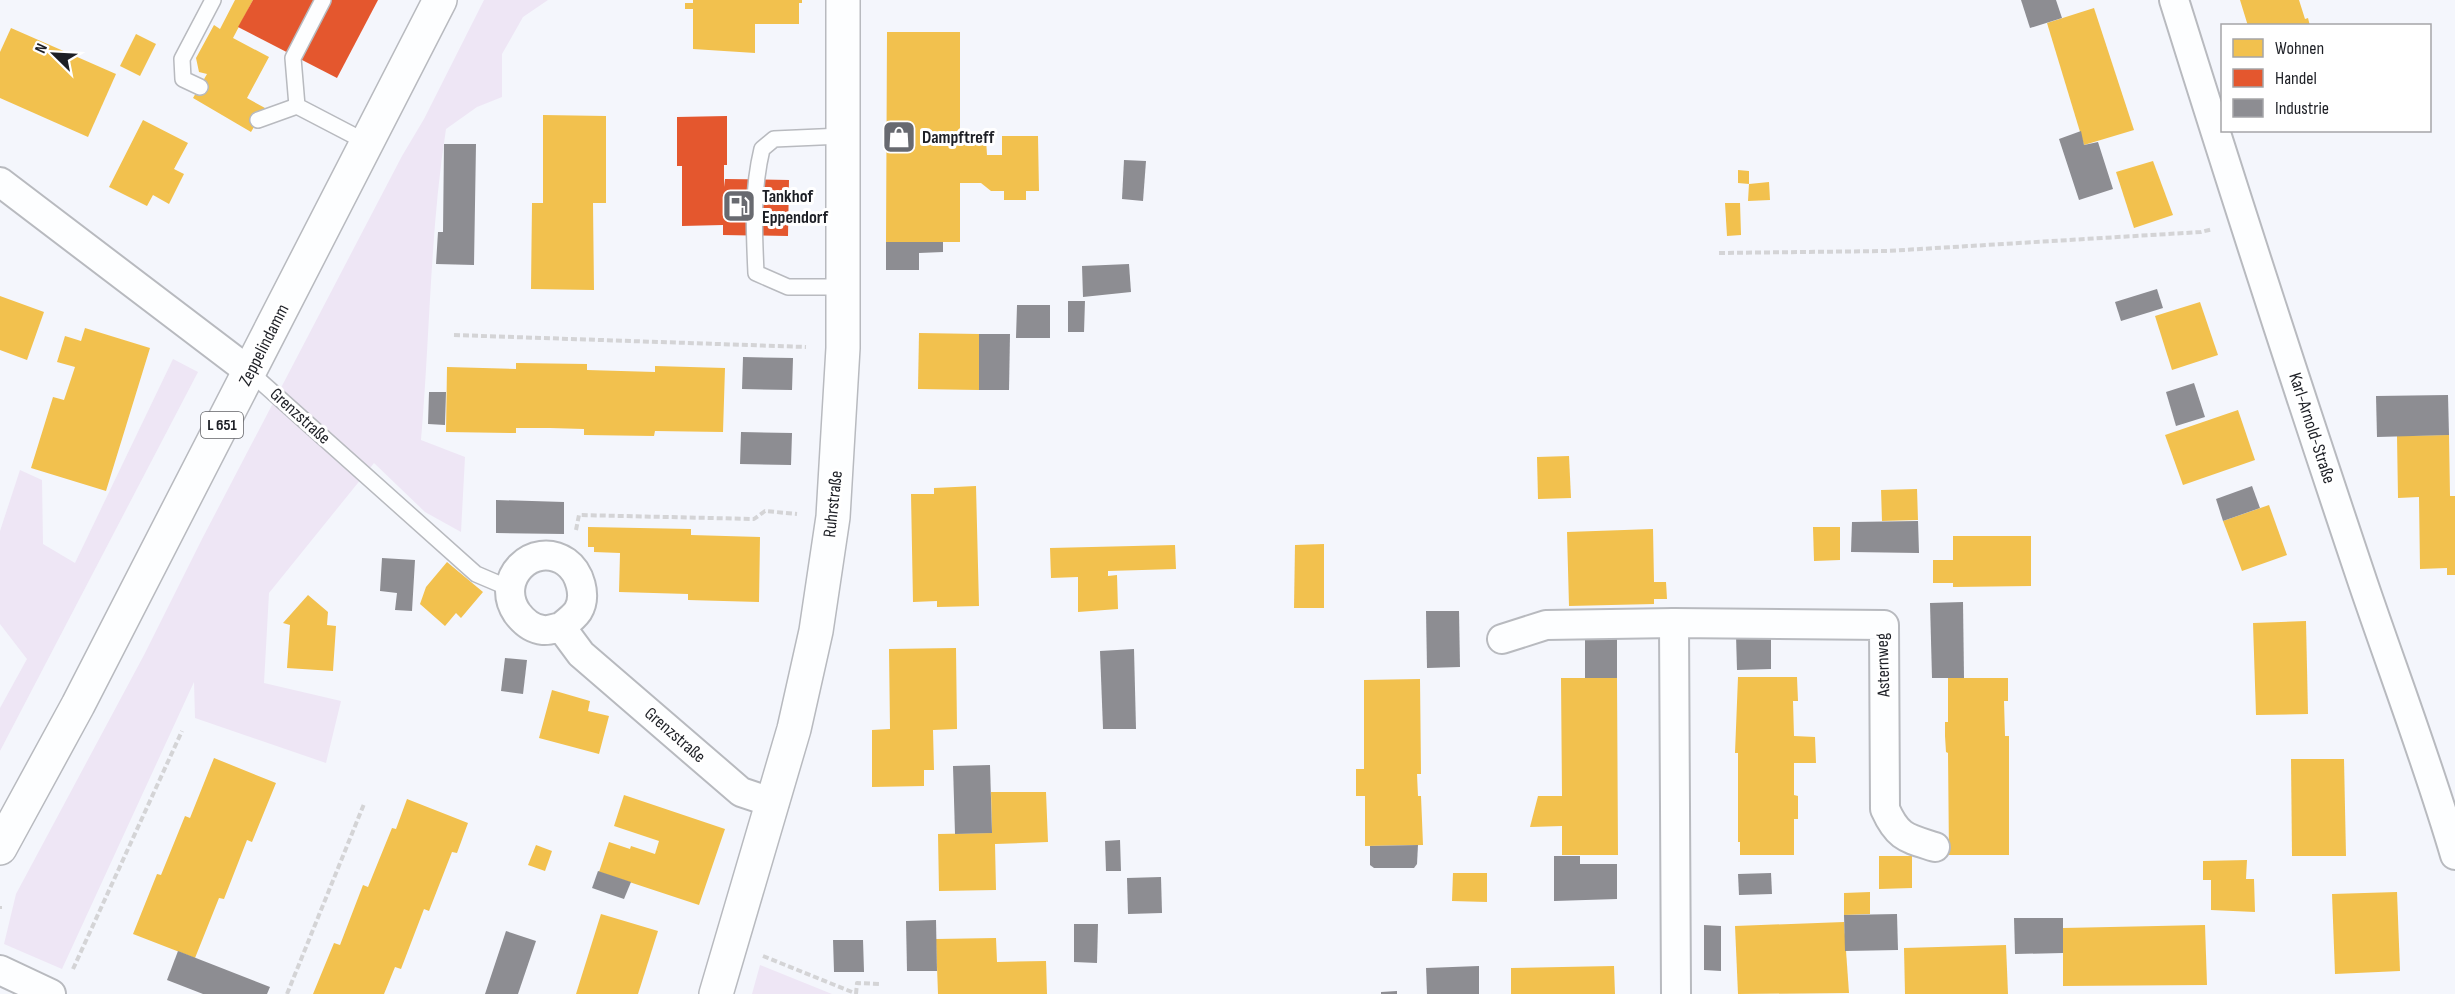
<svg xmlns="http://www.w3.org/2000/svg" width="2455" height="994" font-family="'Sofia Sans Condensed',sans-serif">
  <rect width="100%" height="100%" fill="#f4f6fc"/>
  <!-- green -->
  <g fill="#eee6f5">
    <path d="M 484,0 L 548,0 L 523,17 L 502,54 L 502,97 L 477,107 L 446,129 C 430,231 430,336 421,440 L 465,457 L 461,532 L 425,512 L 374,463 L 269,593 L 264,683 L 341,701 L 326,763 L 195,718 L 194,682 L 62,969 L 4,944 L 16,894 L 144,655 L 202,539 L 402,156 L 424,119 Z"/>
    <polygon points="173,359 198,372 0,751 0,708 27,659 0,624 0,531 20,470 42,480 43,544 75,563"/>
    <polygon points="760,965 832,994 752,994"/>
  </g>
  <!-- homes -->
  <g fill="#f2c14e">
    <polygon points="235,0 253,0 233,38 269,57 247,98 265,108 251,132 193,98 207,74 199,72 196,58 214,25 220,29"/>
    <polygon points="693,0 802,0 802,3 799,3 799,24 755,24 755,53 693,49 693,9 685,9 685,3 693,3"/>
    <polygon points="2240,0 2299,0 2305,19 2308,18 2310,26 2248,26"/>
    <polygon points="2094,8 2134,130 2084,145 2047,23"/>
    <polygon points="11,28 116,74 88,137 0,98 0,52"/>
    <polygon points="887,32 960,32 960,139 986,139 987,155 1002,155 1002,136 1038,136 1039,191 1026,191 1026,200 1004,200 1004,191 991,191 981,183 960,183 960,242 886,242"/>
    <polygon points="136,34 156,44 140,76 120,66"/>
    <polygon points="543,115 606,116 606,203 593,203 594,290 531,289 532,203 543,203"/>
    <polygon points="143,120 188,143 174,169 184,174 169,204 153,195 147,206 109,187"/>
    <polygon points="2153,161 2173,215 2134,228 2116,172"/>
    <polygon points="1738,170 1749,171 1749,184 1769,182 1770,200 1748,201 1749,184 1738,183"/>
    <polygon points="1725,203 1740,203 1741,235 1727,236"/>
    <polygon points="0,296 44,312 27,360 0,350"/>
    <polygon points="2200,302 2218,355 2172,370 2155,316"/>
    <polygon points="85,328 150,348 106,491 31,468 53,397 64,400 75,367 57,362 65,336 81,341"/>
    <polygon points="919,333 979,334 979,390 918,389"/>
    <polygon points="516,363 587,364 587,370 655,372 655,366 725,368 723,432 655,431 654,436 584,435 584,429 550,428 516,428 516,433 446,432 447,367 516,369"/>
    <polygon points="2238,410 2255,460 2183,485 2165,435"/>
    <polygon points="2449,435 2450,496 2455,496 2455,575 2447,575 2447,568 2420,569 2419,497 2398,498 2397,436"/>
    <polygon points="1569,456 1571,498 1538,499 1537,457"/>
    <polygon points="976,486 979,606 937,607 937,601 913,602 911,494 934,494 934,488"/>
    <polygon points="1917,489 1918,520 1882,521 1881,490"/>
    <polygon points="2269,505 2287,555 2242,571 2223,521"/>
    <polygon points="588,527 691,529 691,535 760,537 759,602 688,600 688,594 619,592 620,553 594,552 594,547 588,547"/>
    <polygon points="1813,527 1840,527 1840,560 1814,561"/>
    <polygon points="1653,529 1654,582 1666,582 1667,599 1654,599 1654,604 1569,606 1567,532"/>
    <polygon points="1953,536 2031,536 2031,586 1953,587 1953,583 1933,583 1933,560 1953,560"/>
    <polygon points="1324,544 1324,608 1294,608 1295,545"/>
    <polygon points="1175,545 1176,569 1108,571 1108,576 1117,575 1118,609 1078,612 1078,577 1051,578 1050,548"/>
    <polygon points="447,562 483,592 461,618 456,613 445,626 420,604 426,587"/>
    <polygon points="308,595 328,612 327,625 336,626 333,671 287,668 290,625 283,623"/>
    <polygon points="2306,621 2308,714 2256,715 2253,623"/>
    <polygon points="956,648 957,729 933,730 934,770 924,770 924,786 872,787 872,730 890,729 889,649"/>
    <polygon points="1738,677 1797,677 1798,701 1793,701 1794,736 1815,737 1816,763 1794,763 1794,795 1798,796 1798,819 1794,819 1794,855 1740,855 1740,842 1738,842 1738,753 1735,753"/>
    <polygon points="1561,678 1617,678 1618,855 1562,855 1562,826 1530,827 1538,796 1562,796"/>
    <polygon points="1948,678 2008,678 2008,701 2004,701 2005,736 2009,736 2009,855 1949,855 1948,753 1946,752 1945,736 1945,722 1948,722"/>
    <polygon points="1420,679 1421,774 1417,774 1418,796 1421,796 1423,845 1365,846 1365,796 1356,796 1356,769 1364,769 1364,680"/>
    <polygon points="552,690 590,701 588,711 609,716 599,754 539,738"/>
    <polygon points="214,758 276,783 252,842 247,840 224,899 219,898 195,958 133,934 157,874 161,875 185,816 190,818"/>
    <polygon points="2291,759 2344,759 2346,856 2292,856"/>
    <polygon points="991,792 1046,792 1048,842 995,844 996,890 939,891 938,834 992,833"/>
    <polygon points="624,795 725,829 699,905 599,872 609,842 630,849 631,846 655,854 659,841 614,826"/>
    <polygon points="407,799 468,823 457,853 452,852 429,911 424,909 401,969 395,967 384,994 313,994 334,943 340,945 363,885 368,887 392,828 396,829"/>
    <polygon points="536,845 552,851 545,871 528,865"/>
    <polygon points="1879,856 1912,856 1912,888 1879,889"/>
    <polygon points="2247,860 2246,879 2254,879 2255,912 2211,910 2211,880 2203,880 2203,861"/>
    <polygon points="1453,873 1487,873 1487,902 1452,901"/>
    <polygon points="1870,892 1870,914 1844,915 1844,893"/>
    <polygon points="2397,892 2400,971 2335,974 2332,894"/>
    <polygon points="601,914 658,931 638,994 576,994"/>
    <polygon points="1844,922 1849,993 1738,994 1735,926"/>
    <polygon points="2205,925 2207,985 2063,986 2063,928"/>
    <polygon points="996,938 997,962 1046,961 1047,994 938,994 936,939"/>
    <polygon points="2006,945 2008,994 1905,994 1904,948"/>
    <polygon points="1614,966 1615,994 1511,994 1511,968"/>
  </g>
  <!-- shops -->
  <g fill="#e4572e">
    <polygon points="253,0 378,0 337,78 238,27"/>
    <polygon points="727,116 727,165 724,165 724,187 725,179 789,180 788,236 723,235 723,225 682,226 682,166 677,166 677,117"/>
  </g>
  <!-- industry -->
  <g fill="#8d8d92">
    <polygon points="2021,0 2056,0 2062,18 2030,28"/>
    <polygon points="2081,131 2084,145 2098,142 2113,189 2079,200 2059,139"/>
    <polygon points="444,144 476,144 474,265 436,264 438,232 443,232"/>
    <polygon points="1124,160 1146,161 1143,201 1122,199"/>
    <polygon points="886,242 943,242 943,252 919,253 919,270 886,270"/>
    <polygon points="1129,264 1131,292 1083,297 1082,266"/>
    <polygon points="2157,289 2163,308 2121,321 2115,302"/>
    <polygon points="1068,301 1085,301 1084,332 1068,332"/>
    <polygon points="1017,305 1050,305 1050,338 1016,338"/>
    <polygon points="979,334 1010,334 1009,390 979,390"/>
    <polygon points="743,357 793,358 792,390 742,389"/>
    <polygon points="2194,383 2205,417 2176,426 2166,392"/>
    <polygon points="429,392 446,392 445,425 428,424"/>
    <polygon points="2448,395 2449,435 2377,437 2376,396"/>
    <polygon points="741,432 792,433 791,465 740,464"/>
    <polygon points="2252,486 2260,508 2223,521 2216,499"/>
    <polygon points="496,500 564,502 564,534 496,533"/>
    <polygon points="1918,521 1919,553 1851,552 1852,522"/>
    <polygon points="382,558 415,560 412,611 395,610 397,593 380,591"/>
    <polygon points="1963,602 1964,678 1932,678 1930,603"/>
    <polygon points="1426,611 1459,611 1460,667 1427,668"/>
    <polygon points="1771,634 1771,669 1737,670 1736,635"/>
    <polygon points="1617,636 1617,678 1585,678 1585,637"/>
    <polygon points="1134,649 1136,729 1103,729 1100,651"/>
    <polygon points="505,658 527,660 523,694 501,691"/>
    <polygon points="990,765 992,833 955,834 953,766"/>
    <polygon points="1120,840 1121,871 1106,871 1105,841"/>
    <polygon points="1418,845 1417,864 1414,868 1374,868 1370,865 1370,846"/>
    <polygon points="1554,856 1580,856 1580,864 1617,864 1617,899 1554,901"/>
    <polygon points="598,871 631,882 624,899 592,888"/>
    <polygon points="1771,873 1772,894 1739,895 1738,874"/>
    <polygon points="1161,877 1162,913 1128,914 1127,878"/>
    <polygon points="1897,914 1898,950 1845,951 1844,915"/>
    <polygon points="2014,918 2063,918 2063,953 2015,954"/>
    <polygon points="936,920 937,971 907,971 906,921"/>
    <polygon points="1074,924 1098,924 1097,963 1074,962"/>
    <polygon points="1704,925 1721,926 1721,971 1704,970"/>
    <polygon points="506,931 536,941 518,994 485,994"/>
    <polygon points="833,940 863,940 864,972 834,972"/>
    <polygon points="178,951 270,987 267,994 203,994 167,980"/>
    <polygon points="1479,966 1479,994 1427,994 1426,968"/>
    <polygon points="1397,991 1397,994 1381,994 1381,992"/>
  </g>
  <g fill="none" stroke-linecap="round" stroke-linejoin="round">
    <defs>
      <g id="lane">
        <polyline points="323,0 293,58 297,106 368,143"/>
        <polyline points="200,87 183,79 182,59 213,0"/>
        <polyline points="258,120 297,106"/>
        <path d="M 842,136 L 774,139 L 762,149 C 752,190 754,231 756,273 L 788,287 L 843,287"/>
        <polyline points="250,372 476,574 509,588"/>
      </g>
      <g id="street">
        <path d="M 2174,0 C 2235,195 2298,390 2363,583 C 2394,674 2428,763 2455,855"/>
        <polyline points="0,182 250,372"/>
        <polyline points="1674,623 1676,994"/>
        <path d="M 561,627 C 556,628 548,631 543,630 C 532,629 523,621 517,613 C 494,579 533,540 566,562 C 580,572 587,596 578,611 C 574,617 566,623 561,627 L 581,654 L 741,792 L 774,803"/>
        <path d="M 1502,639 L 1546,625 L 1674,623 L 1884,625 L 1885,809 C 1898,838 1907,838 1935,847"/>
        <polyline points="0,970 51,994"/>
      </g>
      <polyline id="secondary" points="716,994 794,729 816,631 833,517 843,348 843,0"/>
      <polyline id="primary" points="0,848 78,705 440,0"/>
    </defs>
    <!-- lane casing -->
    <use href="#lane" stroke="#b8babf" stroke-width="18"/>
    <!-- street casing -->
    <use href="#street" stroke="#b8babf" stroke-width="32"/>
    <!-- secondary casing -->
    <use href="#secondary" stroke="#b8babf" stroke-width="36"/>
    <!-- primary casing -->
    <use href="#primary" stroke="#b8babf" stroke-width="36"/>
    <!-- path -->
    <g stroke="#d4d4d6" stroke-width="4" stroke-dasharray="6 3" stroke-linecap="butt">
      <polyline points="1719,253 1887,251 2201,232 2213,229"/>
      <polyline points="454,335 806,347"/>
      <polyline points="576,530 579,515 754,519 765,511 797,514"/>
      <polyline points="0,906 0,909"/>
      <polyline points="763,956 857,994"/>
      <polyline points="73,969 182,731"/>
      <polyline points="287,994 364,804"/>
      <polyline points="856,994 857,983 881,984"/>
    </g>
    <!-- lane -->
    <use href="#lane" stroke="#fdfeff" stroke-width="15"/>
    <!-- street -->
    <use href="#street" stroke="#fdfeff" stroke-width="28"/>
    <!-- secondary -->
    <use href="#secondary" stroke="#fdfeff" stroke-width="33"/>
    <!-- primary -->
    <use href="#primary" stroke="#fdfeff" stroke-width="33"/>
  </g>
  <!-- icons -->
  <defs>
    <symbol id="shop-square" viewBox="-11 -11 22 22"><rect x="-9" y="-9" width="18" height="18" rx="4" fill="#686a70" stroke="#fff"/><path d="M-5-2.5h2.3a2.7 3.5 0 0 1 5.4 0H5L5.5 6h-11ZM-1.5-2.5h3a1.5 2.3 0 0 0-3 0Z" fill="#fff"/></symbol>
    <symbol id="fuel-square" viewBox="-11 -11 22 22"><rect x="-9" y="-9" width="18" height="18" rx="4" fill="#686a70" stroke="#fff"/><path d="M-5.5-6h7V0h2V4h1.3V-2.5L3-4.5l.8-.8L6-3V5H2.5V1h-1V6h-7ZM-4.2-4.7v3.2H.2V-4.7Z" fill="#fff"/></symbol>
  </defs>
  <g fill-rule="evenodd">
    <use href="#shop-square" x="880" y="118" width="38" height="38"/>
    <use href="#fuel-square" x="720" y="187" width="38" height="38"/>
  </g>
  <g text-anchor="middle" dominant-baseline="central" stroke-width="6" stroke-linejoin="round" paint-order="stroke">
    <!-- shield labels -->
    <rect fill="#fff" stroke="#616266" stroke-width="1.5" x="201" y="412" width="42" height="26" rx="4.5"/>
    <g font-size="16" font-weight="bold" fill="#1d1f25">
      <text x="222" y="425">L 651</text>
    </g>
    <!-- poi labels -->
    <g font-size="18" font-weight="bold" fill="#1d1f25" stroke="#fff" text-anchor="start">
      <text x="922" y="137">Dampftreff</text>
      <text x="762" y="196">Tankhof<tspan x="762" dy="21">Eppendorf</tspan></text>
    </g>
    <!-- street labels -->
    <g font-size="18" fill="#1d1f25" stroke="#fff">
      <text transform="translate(264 345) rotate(-63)">Zeppelindamm</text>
      <text transform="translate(300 416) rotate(42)">Grenzstraße</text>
      <text transform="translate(2312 428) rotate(72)">Karl-Arnold-Straße</text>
      <text transform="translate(833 504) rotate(-84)">Ruhrstraße</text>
      <text transform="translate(1883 665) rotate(-92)">Asternweg</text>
      <text transform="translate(675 735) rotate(41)">Grenzstraße</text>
    </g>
  </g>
  <!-- legend -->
  <rect x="2221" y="24" width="210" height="108" fill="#ffffff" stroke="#a5a5a8" stroke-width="1.5"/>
  <rect x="2233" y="39" width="30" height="18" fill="#f2c14e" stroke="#a5a5a8" stroke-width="1.5"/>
  <text x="2275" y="54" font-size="18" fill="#1d1f25">Wohnen</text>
  <rect x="2233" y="69" width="30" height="18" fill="#e4572e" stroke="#a5a5a8" stroke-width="1.5"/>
  <text x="2275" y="84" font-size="18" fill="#1d1f25">Handel</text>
  <rect x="2233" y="99" width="30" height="18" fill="#8d8d92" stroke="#a5a5a8" stroke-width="1.5"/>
  <text x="2275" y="114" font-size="18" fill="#1d1f25">Industrie</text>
  <!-- north arrow -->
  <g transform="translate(54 54) rotate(294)" stroke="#ffffff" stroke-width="4.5" paint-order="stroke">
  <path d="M0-4.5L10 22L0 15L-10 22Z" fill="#1d1f25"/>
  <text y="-9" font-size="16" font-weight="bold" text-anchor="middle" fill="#1d1f25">N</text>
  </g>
</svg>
